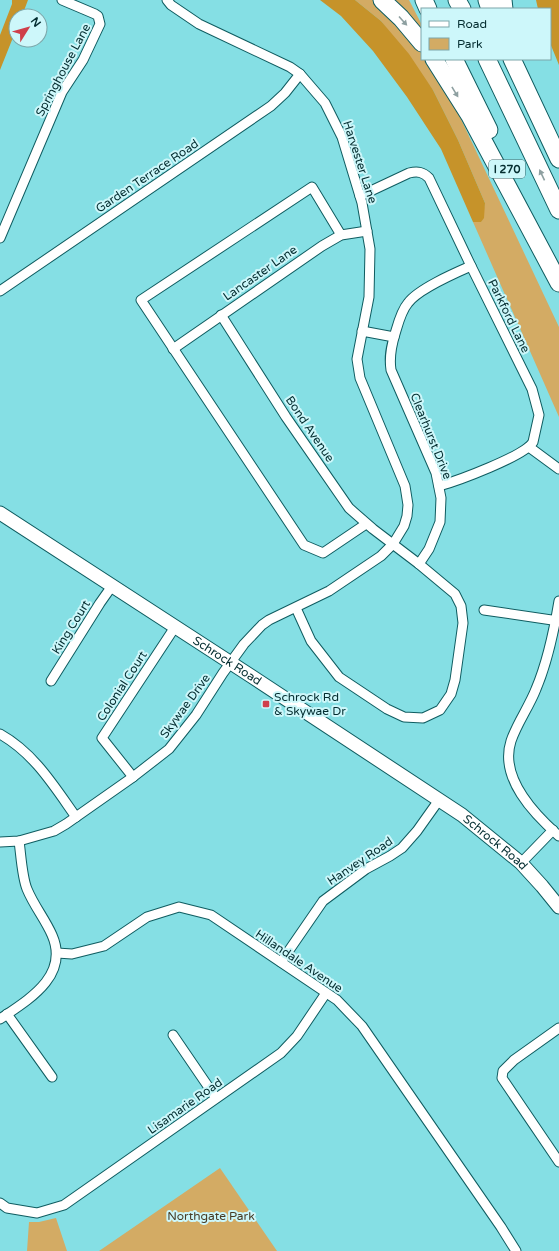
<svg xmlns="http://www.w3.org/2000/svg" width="559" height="1251" font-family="'Varela Round',sans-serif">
<rect width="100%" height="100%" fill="#85dfe4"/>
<g fill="#d3ab64">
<polygon points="355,0 376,0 420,49 422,52 422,59 427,59 437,75 460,117 559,327 559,417 473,222 481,222 485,203 458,140 433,90 381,21"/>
<polygon points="391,0 409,0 422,25 422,35"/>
<polygon points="220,1168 277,1251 99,1251"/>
<polygon points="56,1218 67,1251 27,1251 29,1222 39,1222"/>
</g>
<g fill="#c6932a">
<polygon points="12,0 28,0 22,16 16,16 16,30 0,70 0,35 12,4"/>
<polygon points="320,0 355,0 381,21 409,54 433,90 458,140 485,203 484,218 481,222 473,222 441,149 407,97 373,51 341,16"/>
<polygon points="536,0 559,0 559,65 550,43 550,9 538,9"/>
</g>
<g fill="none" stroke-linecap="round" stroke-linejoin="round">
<defs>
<g id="street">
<path d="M 360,196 L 409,173 C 418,171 423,172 429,178 L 471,266 L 532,389 L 539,415 L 533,442 C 525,456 457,481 439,486"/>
<polyline points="341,235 312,187 141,300 304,545 323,553 366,524"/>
<polyline points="0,238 62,92 83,60 100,24 98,16 95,14 62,0"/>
<polyline points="0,291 271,106 285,93 300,74"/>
<polyline points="221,315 286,417 349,508 373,529 419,564 455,594 461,606 463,623 455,680 451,694 440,710 423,718 404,717 387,709 339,677 311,641 296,608"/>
<polyline points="362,331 394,337"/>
<polyline points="173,349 322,246 341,235 367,231"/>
<polyline points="529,447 559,469"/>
<path d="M 419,564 L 429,549 L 440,522 L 441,498 L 436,473 L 391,370 C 389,357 391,347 395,334 C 398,324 401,311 408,303 C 418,289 455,273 471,266"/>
<path d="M 559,601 C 554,631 548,661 536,689 C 529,707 517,723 511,741 C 499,778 534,814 559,836"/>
<polyline points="484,610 559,621"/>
<polyline points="51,681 100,603 112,586"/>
<path d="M 0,734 C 34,753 54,786 76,817"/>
<polyline points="133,777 102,738 175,627"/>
<polyline points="0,842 19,841 54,831 66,824 133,777 169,749 196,715 223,673 244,644 262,625 269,620 329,591 381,556 393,544 404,526 407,516 408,505 405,486 360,378 357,359 369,297 370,249 362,203 342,137 325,103 300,74 290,67 199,24 171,5 167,0"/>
<polyline points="521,863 553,830"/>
<polyline points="57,953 72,954 104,946 147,917 179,907 211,915 337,1000 362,1026 501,1227 516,1251"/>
<polyline points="281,962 323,901 366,869 390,856 402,848 417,831 439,800"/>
<polyline points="7,1014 52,1077"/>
<path d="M 0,1019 C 28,1000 70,976 52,935 C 45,919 34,906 27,889 C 22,877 21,855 19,841"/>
<polyline points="559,1028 514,1060 503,1071 502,1078 559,1162"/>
<polyline points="173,1035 216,1098"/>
<polyline points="0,1203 7,1208 37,1213 64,1205 281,1053 297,1036 326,993"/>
</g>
<g id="secondary">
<path id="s1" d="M 0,513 L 251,676 L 462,815 L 521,863 L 542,886 L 559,907"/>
</g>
<g id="highway">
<polyline points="382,0 401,18 422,43"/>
<polyline points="424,0 428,9"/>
<polyline points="457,0 462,9"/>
<polyline points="487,0 490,9"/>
<polyline points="503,0 504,9"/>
<polyline points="434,59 470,116 559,283"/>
<polyline points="454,59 489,130"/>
<polyline points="487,59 559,210"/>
<polyline points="512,59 559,159"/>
</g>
</defs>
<use href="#street" stroke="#0f5c60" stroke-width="11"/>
<use href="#secondary" stroke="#0f5c60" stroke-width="15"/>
<use href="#highway" stroke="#0f5c60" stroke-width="19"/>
<use href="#street" stroke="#fff" stroke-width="9"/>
<use href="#secondary" stroke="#fff" stroke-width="13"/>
<use href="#highway" stroke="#fff" stroke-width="17"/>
</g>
<defs><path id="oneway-solid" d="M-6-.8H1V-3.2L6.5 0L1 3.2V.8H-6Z"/></defs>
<g fill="#8ea0a1">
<use href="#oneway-solid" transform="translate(403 21) rotate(48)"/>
<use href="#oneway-solid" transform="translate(455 92) rotate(59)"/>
<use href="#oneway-solid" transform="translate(542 175) rotate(-115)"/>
</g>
<rect fill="#cf3f4a" stroke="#cdf7fa" stroke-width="1.5" x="262" y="700" width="8" height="8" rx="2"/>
<g text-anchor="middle" stroke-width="4" stroke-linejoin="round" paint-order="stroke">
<rect fill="#cdf7fa" stroke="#40696c" stroke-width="1" x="489" y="160" width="36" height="18" rx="3"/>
<g font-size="11" font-weight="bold" fill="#032c2f">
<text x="507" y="173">I 270</text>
</g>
<g font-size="12" fill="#032c2f" stroke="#cdf7fa">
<text transform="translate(63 70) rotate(-62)" y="4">Springhouse Lane</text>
<text transform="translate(360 162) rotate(72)" y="4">Harvester Lane</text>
<text transform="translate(147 176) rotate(-34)" y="4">Garden Terrace Road</text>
<text transform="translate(260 273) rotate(-35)" y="4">Lancaster Lane</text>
<text transform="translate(509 316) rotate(64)" y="4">Parkford Lane</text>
<text transform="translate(310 429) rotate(56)" y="4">Bond Avenue</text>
<text transform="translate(431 436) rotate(68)" y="4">Clearhurst Drive</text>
<text transform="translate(71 627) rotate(-58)" y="4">King Court</text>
<text dy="4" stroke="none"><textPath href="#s1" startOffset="271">Schrock Road</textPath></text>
<text transform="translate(122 686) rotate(-57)" y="4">Colonial Court</text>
<text transform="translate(185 706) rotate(-54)" y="4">Skywae Drive</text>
<text dy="4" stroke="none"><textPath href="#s1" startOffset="595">Schrock Road</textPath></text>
<text transform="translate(360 861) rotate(-34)" y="4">Hanvey Road</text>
<text transform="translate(299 961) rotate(34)" y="4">Hillandale Avenue</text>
<text transform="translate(185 1106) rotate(-35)" y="4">Lisamarie Road</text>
</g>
<g font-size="12" fill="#032c2f" stroke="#cdf7fa" text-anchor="start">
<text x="274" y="701">Schrock Rd<tspan x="274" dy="14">&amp; Skywae Dr</tspan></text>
</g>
<g font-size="12" fill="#473b25" stroke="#cdf7fa">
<text x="211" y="1220">Northgate Park</text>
</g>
</g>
<rect x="421" y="8" width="130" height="52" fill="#cdf7fa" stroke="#7ca6a9"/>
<rect x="429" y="21" width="20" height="6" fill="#ffffff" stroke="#7ca6a9"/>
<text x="457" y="28" font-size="12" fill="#032c2f">Road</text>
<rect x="429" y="38" width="20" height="12" fill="#d3ab64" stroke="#7ca6a9"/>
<text x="457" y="48" font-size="12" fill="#032c2f">Park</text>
<g transform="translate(28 28) rotate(53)"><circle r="19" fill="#cdf7fa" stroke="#7ca6a9"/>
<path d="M0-3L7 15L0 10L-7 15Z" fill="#cf3f4a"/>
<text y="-6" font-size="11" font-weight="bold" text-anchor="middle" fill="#032c2f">N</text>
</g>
</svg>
